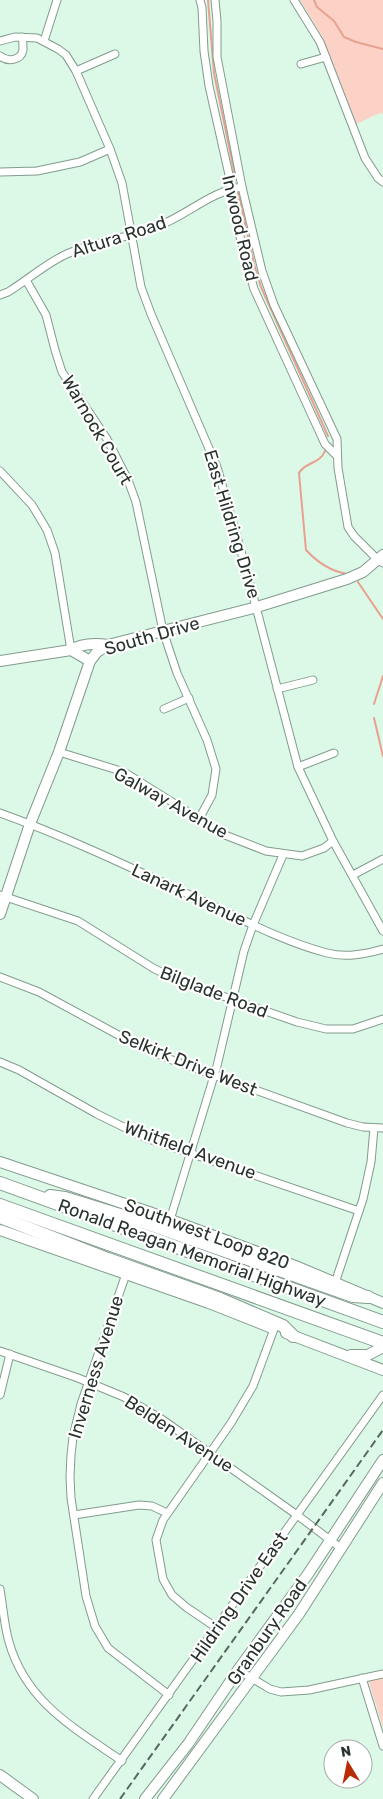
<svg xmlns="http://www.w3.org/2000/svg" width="383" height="1799" font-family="Rubik,sans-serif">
<rect width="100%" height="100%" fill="#dcf8e7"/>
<g fill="#fcd2c7">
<polygon points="300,0 383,0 383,114 380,113 354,125 322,36"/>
<polygon points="383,1676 383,1727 368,1680"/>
</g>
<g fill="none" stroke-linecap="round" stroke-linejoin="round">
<g stroke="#e8a190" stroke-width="2">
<polyline points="208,0 214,73 235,176"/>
<polyline points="314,0 317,7 334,21 344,37 356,42 383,49"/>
<polyline points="238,192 254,264 261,287 328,436"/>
<path d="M 325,451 C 320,464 305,462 299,473 L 306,550 C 318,563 330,571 347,574"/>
<polyline points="358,582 383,619"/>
<polyline points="374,704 383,676"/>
<polyline points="374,718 383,756"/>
</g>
<defs>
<g id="street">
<polyline points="200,0 202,8 204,51 209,86 232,188 238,229 254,289 325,444 337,456"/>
<polyline points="215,0 217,21 217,57 242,187 262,271 274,305 337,439 338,468 348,527 354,536 378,560 383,563"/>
<polyline points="294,0 320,42 365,158 378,178 383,182"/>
<polyline points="0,41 15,37 37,38 58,49 66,55 76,71 110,149 122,183 141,287 151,314 217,467 245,565 298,767 333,841 383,931"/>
<polyline points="44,41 57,0"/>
<path d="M 0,56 C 7,62 21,61 23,50 C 23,46 23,41 22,37"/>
<polyline points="301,64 326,57"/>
<polyline points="76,71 115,54"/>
<polyline points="0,172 37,171 80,162 110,149"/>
<polyline points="26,280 46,315 55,350 62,372 107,439 128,480 136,502 163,631 177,673 207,740 216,769 212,795 199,819"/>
<path d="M 0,295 L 8,292 C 28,280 47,262 69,253 C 97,241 128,238 156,227 C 186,216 211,191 242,187"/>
<polyline points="0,471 32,505 47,530 55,553 71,650"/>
<polyline points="277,689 313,680"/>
<polyline points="164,709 189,698"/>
<polyline points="59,752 124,772 225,835 266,851 302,856 324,848 333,841"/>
<polyline points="298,767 334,753"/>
<path d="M 0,813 C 70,838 138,871 205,902 C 245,921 285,942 327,953 C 346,958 365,954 383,949"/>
<polyline points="353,875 383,859"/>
<polyline points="0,895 78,921 153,968 177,980 297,1022 326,1029 353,1029 383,1019"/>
<polyline points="0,977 39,992 135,1044 172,1060 347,1123 363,1127 383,1128"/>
<polyline points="0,1062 19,1070 97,1114 146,1138 359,1211"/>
<polyline points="170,1220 217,1066 244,951 253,925 283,855"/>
<polyline points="126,1274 81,1404 73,1437 71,1455 70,1477 71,1498 86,1596 95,1626 108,1648 169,1695"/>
<polyline points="335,1283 363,1199 371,1162 374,1128"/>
<polyline points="0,1351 78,1378 124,1397 163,1420 297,1515 342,1549"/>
<polyline points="0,1395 10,1354"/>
<polyline points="74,1515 139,1505 152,1506 167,1513"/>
<path d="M 0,1589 C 3,1606 4,1625 9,1642 C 26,1702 74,1728 122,1761"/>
<polyline points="217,1628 186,1607 172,1595 163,1579 156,1540 163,1520 231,1423 253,1386 274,1329"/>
<polyline points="238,1670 270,1689 281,1692 309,1690 383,1674"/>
<polyline points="362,1678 383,1746"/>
<polyline points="93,1799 383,1395"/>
</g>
<g id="secondary">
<path d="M 71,650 C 82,643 95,643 108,645"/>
<polyline points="0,661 71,650 90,661"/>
<polyline points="0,914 30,824 59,752 90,661 97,652 108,645 257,607 347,579 363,572 383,555"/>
<polyline points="0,1162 149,1212 298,1267 383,1303"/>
<polyline points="0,1230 209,1303 272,1328"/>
<polyline points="286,1333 383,1370"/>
<polyline points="351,1355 368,1355 383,1347"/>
<polyline points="0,1775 33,1799"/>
<polyline points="145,1799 188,1744 238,1670 308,1574 383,1460"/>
<polyline points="163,1799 299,1614 383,1483"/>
</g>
<g id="highway">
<polyline points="0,1183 383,1322"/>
<polyline points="50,1196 65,1198 149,1224 353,1296 368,1297"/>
<polyline points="0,1205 383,1343"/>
<polyline points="0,1217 108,1259 220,1299 283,1326 293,1336"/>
</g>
</defs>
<use href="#street" stroke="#829c8d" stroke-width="9"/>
<use href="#secondary" stroke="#829c8d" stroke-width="12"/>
<use href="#highway" stroke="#829c8d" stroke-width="14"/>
<use href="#street" stroke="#fff" stroke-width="7"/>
<use href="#secondary" stroke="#fff" stroke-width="10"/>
<use href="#highway" stroke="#fff" stroke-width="12"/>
<polyline stroke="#59675e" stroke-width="2" stroke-dasharray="8 4" stroke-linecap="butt" points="120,1799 383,1430"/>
</g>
<g text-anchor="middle" stroke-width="4.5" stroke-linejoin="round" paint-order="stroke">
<g font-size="18" fill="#29332d" stroke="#fff">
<text transform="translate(240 228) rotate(77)" y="6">Inwood Road</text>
<text transform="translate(119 237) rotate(-18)" y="6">Altura Road</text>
<text transform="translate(97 430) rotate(60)" y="6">Warnock Court</text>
<text transform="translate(232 524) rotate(73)" y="6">East Hildring Drive</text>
<text transform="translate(152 636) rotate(-16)" y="6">South Drive</text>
<text transform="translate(171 803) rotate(29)" y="6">Galway Avenue</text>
<text transform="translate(189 895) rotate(25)" y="6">Lanark Avenue</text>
<text transform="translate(214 992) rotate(21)" y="6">Bilglade Road</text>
<text transform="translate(188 1063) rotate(22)" y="6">Selkirk Drive West</text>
<text transform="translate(190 1150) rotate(20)" y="6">Whitfield Avenue</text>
<text transform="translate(207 1234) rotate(20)" y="6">Southwest Loop 820</text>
<text transform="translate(192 1253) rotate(20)" y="6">Ronald Reagan Memorial Highway</text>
<text transform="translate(96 1367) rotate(-73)" y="6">Inverness Avenue</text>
<text transform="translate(179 1434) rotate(33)" y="6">Belden Avenue</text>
<text transform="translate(239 1597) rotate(-55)" y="6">Hildring Drive East</text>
<text transform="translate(267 1632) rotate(-55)" y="6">Granbury Road</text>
</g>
</g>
<g transform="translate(348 1764) rotate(350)"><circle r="24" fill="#ffffff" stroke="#a9adab"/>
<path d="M0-4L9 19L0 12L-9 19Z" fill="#b72c07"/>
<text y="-8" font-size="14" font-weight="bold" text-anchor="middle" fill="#29332d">N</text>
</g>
</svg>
